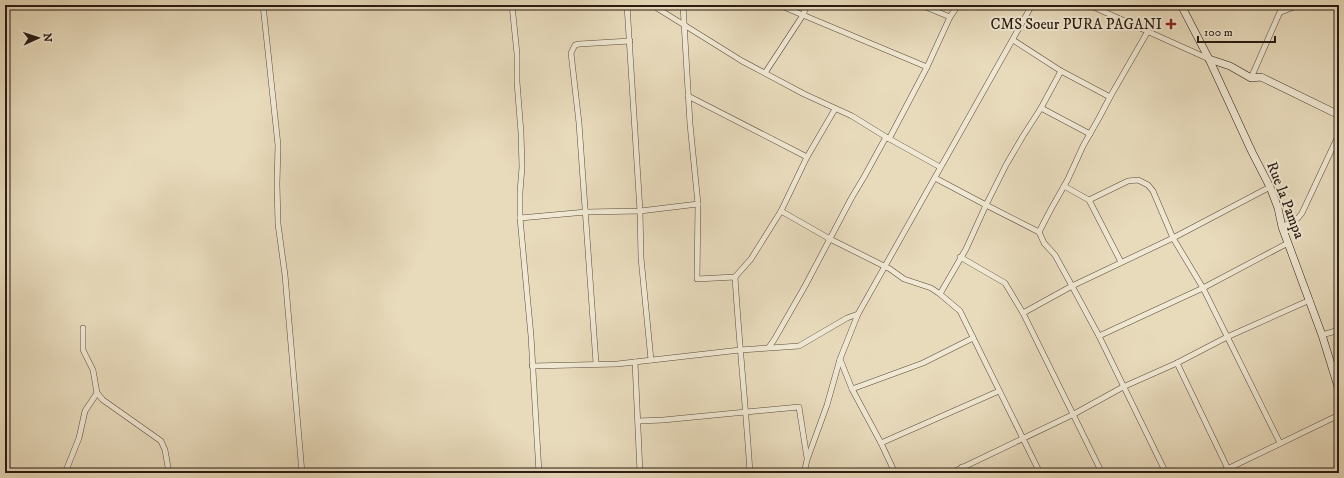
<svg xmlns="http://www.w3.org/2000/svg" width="1344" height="478" font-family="'IM FELL DW Pica',serif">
<rect width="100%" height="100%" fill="#e8dbbc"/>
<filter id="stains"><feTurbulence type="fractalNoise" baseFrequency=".005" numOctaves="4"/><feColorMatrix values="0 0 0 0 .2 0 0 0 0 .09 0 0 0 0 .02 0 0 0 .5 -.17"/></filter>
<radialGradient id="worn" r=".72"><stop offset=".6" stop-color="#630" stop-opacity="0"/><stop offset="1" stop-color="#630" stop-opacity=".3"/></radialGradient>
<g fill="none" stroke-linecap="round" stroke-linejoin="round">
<defs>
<g id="street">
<polyline points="263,5 278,145 277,184 278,224 285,275 302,473"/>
<polyline points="512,5 517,54 517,82 521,133 522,167 520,192 520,218 531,336 539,473"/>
<polyline points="627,5 640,211 641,258 651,360"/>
<polyline points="652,5 742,61 804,94 852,116 886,137 940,167"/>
<path d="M 683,5 L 690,124 L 698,204 L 697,279 L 735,277 C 739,342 746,408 750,473"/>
<polyline points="779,5 927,67 889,139"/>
<polyline points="921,5 950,17"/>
<polyline points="1089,5 1209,59"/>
<polyline points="1281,12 1299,5"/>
<polyline points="1013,40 1061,71 1110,97 1148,31"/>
<polyline points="927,67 950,17 958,5"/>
<polyline points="765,73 803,15 807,5"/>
<polyline points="1251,78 1283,5"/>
<polyline points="688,96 807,157"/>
<polyline points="1041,108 1090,134"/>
<polyline points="935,178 986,205 1039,232 1044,243 1055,255 1072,286 1099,336 1166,473"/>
<polyline points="1064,186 1089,200 1121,262"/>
<polyline points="1089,200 1128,181 1138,180 1148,185 1153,191 1173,238 1203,288 1280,443"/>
<polyline points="781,211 830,239 890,269 904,279 931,288 940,294 960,311 1040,473"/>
<polyline points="520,218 586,212 640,211 698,204"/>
<polyline points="1282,227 1298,218 1302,213 1339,134"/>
<polyline points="1039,232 1051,209 1068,179 1083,146 1099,118 1110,97"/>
<polyline points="960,257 1005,283 1023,313 1102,473"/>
<polyline points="735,277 751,259 781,211 807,157 835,109"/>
<polyline points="940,294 966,249 986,205 1006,165 1023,136 1041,108 1061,71"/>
<polyline points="1023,313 1072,286 1173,238 1270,187"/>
<polyline points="83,328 83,350 93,370 97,393 103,400 161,441 165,450 169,473"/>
<polyline points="1322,335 1339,330"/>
<polyline points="1099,336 1203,288 1288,243"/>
<polyline points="769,347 774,340 805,286 852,197 864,177 886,137"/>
<polyline points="840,359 852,389 881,443 895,473"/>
<polyline points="635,362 640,473"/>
<polyline points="596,363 579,123 571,53 575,45 579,44 630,41"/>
<polyline points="1177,363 1228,469"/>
<polyline points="532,366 617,364 740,350 799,346 847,318 858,314"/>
<polyline points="852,389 923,363 973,338"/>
<polyline points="638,421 663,420 799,407 807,458"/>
<polyline points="881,443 999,391"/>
<polyline points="962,467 965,473"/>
<polyline points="65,473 79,438 85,411 97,393"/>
<polyline points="210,473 218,473"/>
<polyline points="781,473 804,471"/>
<polyline points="804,473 807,460 827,405 840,359 858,314 1032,5"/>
<polyline points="951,473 1074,414 1123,387 1177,363 1227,337 1310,300"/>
<polyline points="1219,473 1339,415"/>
</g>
<g id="secondary">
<polyline points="1181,5 1209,59 1252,152 1270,187 1278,208 1282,227 1322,335 1339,390"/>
<polyline points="1209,59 1230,66 1251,78 1261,77 1339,115"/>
</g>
</defs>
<use href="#street" stroke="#594b3c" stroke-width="6"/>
<use href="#secondary" stroke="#291b12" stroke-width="8"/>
<use href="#street" stroke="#f0e8d3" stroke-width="5"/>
<use href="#secondary" stroke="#f0e8d3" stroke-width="7"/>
</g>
<path fill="#8f2418" stroke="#f0e8d3" stroke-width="1.5" d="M1169 18h4v4h4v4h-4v4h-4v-4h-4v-4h4z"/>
<g text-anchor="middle" stroke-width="4" stroke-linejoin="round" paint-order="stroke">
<g font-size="15" fill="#291b12" stroke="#f0e8d3" text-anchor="end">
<text x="1162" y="29">CMS Soeur PURA PAGANI</text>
</g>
<g font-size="15" fill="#291b12" stroke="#f0e8d3">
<text transform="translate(1286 200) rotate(69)" y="5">Rue la Pampa</text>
</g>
</g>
<rect width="1344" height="478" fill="none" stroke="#e8dbbc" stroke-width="20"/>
<rect x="6" y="6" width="1332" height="466" fill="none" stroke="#291b12" stroke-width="2"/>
<rect x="10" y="10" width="1324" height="458" fill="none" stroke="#291b12"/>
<g transform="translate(38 38) rotate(87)" stroke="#f0e8d3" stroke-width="3" paint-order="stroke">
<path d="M0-3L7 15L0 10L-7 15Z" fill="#291b12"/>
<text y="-6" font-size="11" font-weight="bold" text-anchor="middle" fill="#291b12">N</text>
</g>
<path d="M1198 36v6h77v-6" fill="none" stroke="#291b12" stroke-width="2"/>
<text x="1204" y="36" font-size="12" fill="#291b12" stroke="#f0e8d3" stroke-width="3" paint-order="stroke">100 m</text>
<rect width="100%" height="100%" filter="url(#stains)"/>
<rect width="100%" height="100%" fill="url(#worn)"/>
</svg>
